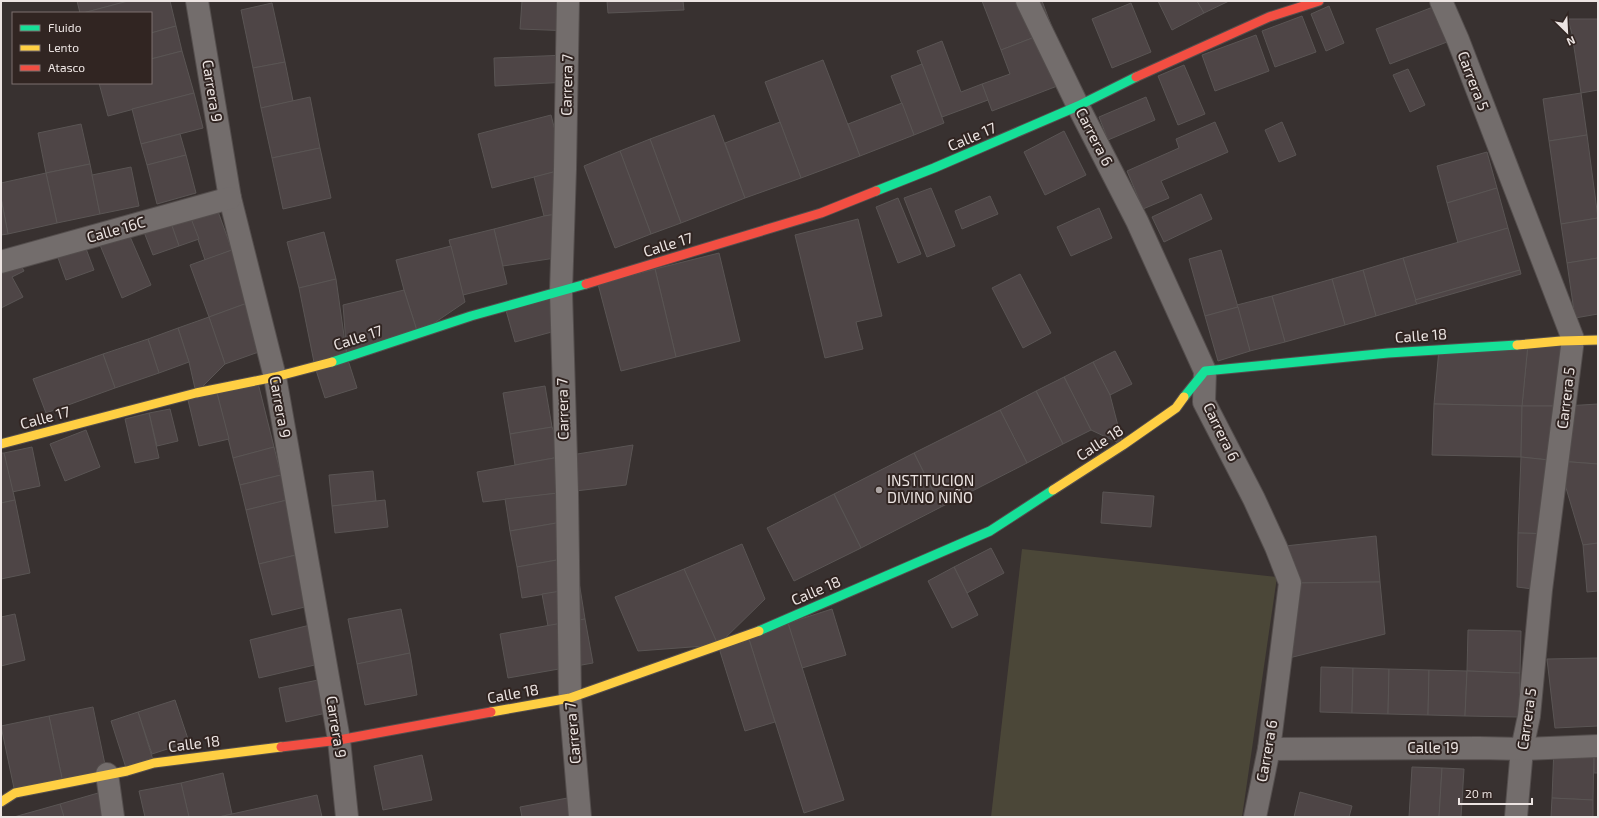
<svg xmlns="http://www.w3.org/2000/svg" width="1599" height="818" font-family="'Exo 2',sans-serif">
<rect width="100%" height="100%" fill="#383130"/>
<polygon fill="#4b4738" points="1022,549 1277,577 1242,817 991,817"/>
<g fill="#4e4546" stroke="#5a5554">
<polygon points="77,1 128,1 83,13 80,13"/>
<polygon points="128,1 170,1 176,26 151,33 151,13 83,13"/>
<polygon points="522,1 575,1 573,31 520,29"/>
<polygon points="607,1 683,1 684,10 608,13"/>
<polygon points="982,1 1042,1 1053,30 1001,50"/>
<polygon points="1158,1 1197,1 1204,13 1172,30"/>
<polygon points="1197,1 1229,1 1204,13"/>
<polygon points="272,3 285,62 253,68 241,10"/>
<polygon points="1131,3 1151,52 1112,68 1092,19"/>
<polygon points="1329,6 1344,43 1326,51 1311,14"/>
<polygon points="1433,7 1447,42 1390,64 1376,29"/>
<polygon points="1302,16 1316,52 1275,67 1262,31"/>
<polygon points="1568,19 1598,19 1598,90 1581,93 1572,34"/>
<polygon points="176,26 182,51 151,59 151,33"/>
<polygon points="1053,30 1073,80 992,111 982,84 1010,74 1001,50"/>
<polygon points="1256,35 1269,71 1215,91 1202,55"/>
<polygon points="942,41 961,92 982,84 988,100 942,117 917,51"/>
<polygon points="182,51 194,93 108,116 99,83 151,83 151,59"/>
<polygon points="567,55 568,82 495,86 494,58"/>
<polygon points="823,60 860,156 801,178 765,82"/>
<polygon points="285,62 293,101 261,108 253,68"/>
<polygon points="922,64 944,123 914,135 891,76"/>
<polygon points="1184,65 1205,114 1178,125 1158,76"/>
<polygon points="1408,69 1425,105 1410,112 1393,75"/>
<polygon points="194,93 203,128 141,144 132,109"/>
<polygon points="1581,93 1587,135 1549,141 1543,99"/>
<polygon points="310,97 320,148 272,158 261,108"/>
<polygon points="1146,97 1155,120 1108,140 1099,117"/>
<polygon points="902,103 914,135 860,156 848,124"/>
<polygon points="551,115 565,169 492,188 478,134"/>
<polygon points="714,115 745,198 681,223 650,139"/>
<polygon points="780,122 801,178 745,198 725,143"/>
<polygon points="1215,122 1228,152 1161,181 1169,198 1143,209 1127,171 1179,148 1176,139"/>
<polygon points="1282,122 1296,155 1279,162 1265,130"/>
<polygon points="81,124 90,164 46,173 38,133"/>
<polygon points="1064,131 1086,175 1045,195 1024,152"/>
<polygon points="180,134 186,155 147,165 141,144"/>
<polygon points="1587,135 1598,218 1561,224 1549,141"/>
<polygon points="650,139 681,223 651,234 620,151"/>
<polygon points="320,148 331,198 283,209 272,158"/>
<polygon points="620,151 651,234 615,248 584,166"/>
<polygon points="1487,152 1497,188 1447,203 1437,166"/>
<polygon points="186,155 196,193 157,204 147,165"/>
<polygon points="90,164 100,214 57,223 46,173"/>
<polygon points="131,167 139,206 100,214 92,175"/>
<polygon points="565,169 563,213 544,216 534,177"/>
<polygon points="46,173 57,223 8,234 1,198 1,183"/>
<polygon points="931,188 955,246 927,257 904,198"/>
<polygon points="1497,188 1508,228 1458,243 1447,203"/>
<polygon points="1201,194 1212,219 1164,242 1152,217"/>
<polygon points="990,196 998,214 962,229 955,211"/>
<polygon points="1,198 8,234 1,235"/>
<polygon points="898,198 921,254 898,263 876,207"/>
<polygon points="216,206 232,250 205,260 190,216"/>
<polygon points="1099,208 1112,238 1071,256 1057,227"/>
<polygon points="563,213 562,257 503,266 494,229 544,216"/>
<polygon points="190,216 199,239 179,246 171,223"/>
<polygon points="1598,218 1598,258 1567,263 1561,224"/>
<polygon points="858,219 882,316 856,322 863,349 825,358 795,235"/>
<polygon points="171,223 179,246 153,255 144,232"/>
<polygon points="1508,228 1520,270 1415,300 1403,258"/>
<polygon points="494,229 507,284 463,295 449,240"/>
<polygon points="128,232 151,285 122,298 100,245"/>
<polygon points="324,232 336,279 299,288 287,242"/>
<polygon points="85,246 94,270 66,280 57,255"/>
<polygon points="451,246 465,302 418,334 404,290 396,260"/>
<polygon points="232,250 250,302 209,317 190,265"/>
<polygon points="1221,250 1238,307 1205,316 1189,259"/>
<polygon points="719,253 740,341 676,357 655,269"/>
<polygon points="1403,258 1417,304 1376,316 1363,270"/>
<polygon points="1598,258 1598,314 1575,318 1567,263"/>
<polygon points="18,260 24,271 12,277 23,297 1,308 1,266"/>
<polygon points="655,269 676,357 621,371 598,284"/>
<polygon points="1363,270 1376,316 1345,325 1332,279"/>
<polygon points="1520,270 1521,274 1417,304 1415,300"/>
<polygon points="1020,274 1051,333 1023,348 992,288"/>
<polygon points="336,279 347,357 315,367 299,288"/>
<polygon points="1332,279 1345,325 1285,342 1272,296"/>
<polygon points="404,290 418,334 347,357 343,305"/>
<polygon points="561,292 570,327 515,342 505,307"/>
<polygon points="1272,296 1285,342 1250,351 1237,305"/>
<polygon points="250,302 267,349 225,364 209,317"/>
<polygon points="1238,307 1250,351 1218,361 1205,316"/>
<polygon points="209,317 225,364 196,393 189,362 178,328"/>
<polygon points="178,328 189,362 159,373 148,339"/>
<polygon points="148,339 159,373 115,388 103,354"/>
<polygon points="1573,339 1565,406 1522,406 1528,344"/>
<polygon points="1528,344 1522,406 1434,404 1439,349"/>
<polygon points="1115,351 1132,384 1110,395 1093,362"/>
<polygon points="103,354 115,388 46,413 33,379"/>
<polygon points="347,357 357,388 325,398 315,367"/>
<polygon points="1093,362 1110,395 1123,445 1091,430 1064,377"/>
<polygon points="1064,377 1091,430 1063,444 1036,391"/>
<polygon points="258,383 274,447 233,458 217,393"/>
<polygon points="545,386 552,427 510,434 503,393"/>
<polygon points="1036,391 1063,444 1027,463 1000,410"/>
<polygon points="217,393 229,439 199,446 188,400"/>
<polygon points="1434,404 1522,406 1521,457 1432,455"/>
<polygon points="1598,404 1598,464 1558,461 1565,406"/>
<polygon points="1522,406 1565,406 1558,461 1521,457"/>
<polygon points="170,409 178,441 157,446 149,413"/>
<polygon points="1000,410 1027,463 941,507 914,453"/>
<polygon points="149,413 159,458 135,463 125,419"/>
<polygon points="552,427 565,456 515,465 510,434"/>
<polygon points="86,430 100,467 65,481 50,444"/>
<polygon points="633,445 626,485 567,492 565,456"/>
<polygon points="32,447 40,486 12,492 4,453"/>
<polygon points="274,447 281,475 240,485 233,458"/>
<polygon points="1,453 4,453 15,500 1,503"/>
<polygon points="914,453 941,507 861,548 834,494"/>
<polygon points="565,456 567,492 483,502 477,472"/>
<polygon points="1521,457 1558,461 1559,534 1518,533"/>
<polygon points="1558,461 1598,464 1598,543 1583,545"/>
<polygon points="373,471 376,501 332,506 329,475"/>
<polygon points="281,475 287,500 246,510 240,485"/>
<polygon points="567,492 568,521 510,531 505,499"/>
<polygon points="1103,492 1154,496 1151,527 1101,523"/>
<polygon points="834,494 861,548 794,581 767,528"/>
<polygon points="15,500 30,573 1,579 1,503"/>
<polygon points="287,500 300,554 259,564 246,510"/>
<polygon points="385,500 388,527 335,533 332,506"/>
<polygon points="568,521 574,557 517,567 510,531"/>
<polygon points="1518,533 1559,534 1541,590 1517,587"/>
<polygon points="1376,536 1380,582 1290,583 1276,547"/>
<polygon points="1598,543 1598,591 1587,592 1583,545"/>
<polygon points="742,544 765,599 718,645 684,569"/>
<polygon points="991,548 1004,573 967,593 954,567"/>
<polygon points="300,554 313,605 272,615 259,564"/>
<polygon points="574,557 580,588 522,598 517,567"/>
<polygon points="954,567 978,615 952,628 928,581"/>
<polygon points="684,569 718,645 638,651 615,597"/>
<polygon points="1380,582 1385,634 1281,660 1290,583"/>
<polygon points="580,588 585,619 548,626 542,594"/>
<polygon points="401,609 410,653 357,664 348,619"/>
<polygon points="832,609 846,655 802,668 788,623"/>
<polygon points="15,614 25,660 1,666 1,617"/>
<polygon points="585,619 593,663 508,678 500,634"/>
<polygon points="788,623 844,800 804,813 748,636"/>
<polygon points="310,625 319,664 259,678 250,640"/>
<polygon points="1468,630 1521,631 1520,673 1467,671"/>
<polygon points="748,636 775,722 745,731 718,645"/>
<polygon points="410,653 417,695 365,705 357,664"/>
<polygon points="1598,658 1598,726 1555,728 1547,659"/>
<polygon points="1321,667 1353,668 1352,713 1320,712"/>
<polygon points="1353,668 1389,669 1388,714 1352,713"/>
<polygon points="1389,669 1429,670 1428,715 1388,714"/>
<polygon points="1429,670 1467,671 1465,716 1428,715"/>
<polygon points="1467,671 1520,673 1519,717 1465,716"/>
<polygon points="323,679 331,712 286,722 279,688"/>
<polygon points="175,700 189,742 152,754 138,712"/>
<polygon points="93,707 107,774 63,783 49,716"/>
<polygon points="138,712 154,763 127,771 111,721"/>
<polygon points="49,716 63,783 15,793 1,726"/>
<rect x="1594" y="746" width="4" height="27"/>
<polygon points="1594,746 1593,800 1552,798 1554,747"/>
<polygon points="422,755 432,800 383,810 374,766"/>
<polygon points="1412,767 1442,768 1439,817 1409,817"/>
<polygon points="1442,768 1464,769 1461,817 1439,817"/>
<polygon points="223,773 232,814 218,817 189,817 181,783"/>
<polygon points="181,783 189,817 145,817 139,791"/>
<polygon points="105,791 113,817 64,817 60,804"/>
<polygon points="1300,792 1352,806 1349,817 1294,817"/>
<polygon points="317,795 322,817 219,817 232,814"/>
<polygon points="578,796 583,817 522,817 520,807"/>
<polygon points="1552,798 1593,800 1593,817 1551,817"/>
<polygon points="60,804 64,817 14,817"/>
</g>
<g fill="none" stroke-linecap="round" stroke-linejoin="round">
<defs>
<g id="street">
<polyline points="197,1 230,198 275,377 339,740 347,817"/>
<polyline points="568,1 565,169 561,292 567,492 570,698 580,817"/>
<polyline points="1027,1 1078,106 1137,221 1205,371 1204,402 1254,499 1276,547 1290,583 1269,749 1255,817"/>
<polyline points="1441,1 1458,40 1573,339 1541,590 1529,716 1522,749 1516,817"/>
<polyline points="1,262 230,198"/>
<polyline points="1269,749 1479,748 1522,749 1598,746"/>
<polyline points="107,774 113,817"/>
</g>
<g id="fast">
<polyline points="876,191 934,168 1078,106 1136,77"/>
<polyline points="332,362 471,316 586,284"/>
<polyline points="1184,397 1205,371 1388,353 1517,345"/>
<polyline points="759,631 990,531 1053,490"/>
</g>
<g id="slow">
<polyline points="1517,345 1561,341 1598,340"/>
<polyline points="1,444 196,393 275,377 332,362"/>
<polyline points="1053,490 1123,445 1176,408 1184,397"/>
<polyline points="491,712 570,698 759,631"/>
<polyline points="1,802 15,793 127,771 154,763 281,747"/>
</g>
<g id="jam">
<polyline points="1136,77 1269,17 1319,1"/>
<polyline points="586,284 821,213 876,191"/>
<polyline points="281,747 339,740 491,712"/>
</g>
</defs>
<use href="#street" stroke="#544e4d" stroke-width="24"/>
<use href="#fast" stroke="#544e4d" stroke-width="11"/>
<use href="#slow" stroke="#544e4d" stroke-width="11"/>
<use href="#jam" stroke="#544e4d" stroke-width="11"/>
<use href="#street" stroke="#736d6c" stroke-width="22"/>
<use href="#fast" stroke="#16e098" stroke-width="9"/>
<use href="#slow" stroke="#ffcf43" stroke-width="9"/>
<use href="#jam" stroke="#f24e42" stroke-width="9"/>
</g>
<circle fill="#ada5a4" stroke="#312522" stroke-width="1.5" cx="879" cy="490" r="4"/>
<g text-anchor="middle" stroke-width="4" stroke-linejoin="round" paint-order="stroke">
<g font-size="15" fill="#ece4e2" stroke="#312522">
<text transform="translate(1473 81) rotate(69)" y="5">Carrera 5</text>
<text transform="translate(567 85) rotate(-89)" y="5">Carrera 7</text>
<text transform="translate(212 91) rotate(81)" y="5">Carrera 9</text>
<text transform="translate(972 137) rotate(-23)" y="5">Calle 17</text>
<text transform="translate(1094 137) rotate(63)" y="5">Carrera 6</text>
<text transform="translate(116 230) rotate(-16)" y="5">Calle 16C</text>
<text transform="translate(668 245) rotate(-17)" y="5">Calle 17</text>
<text transform="translate(1421 336) rotate(-4)" y="5">Calle 18</text>
<text transform="translate(358 338) rotate(-18)" y="5">Calle 17</text>
<text transform="translate(1566 398) rotate(-83)" y="5">Carrera 5</text>
<text transform="translate(280 407) rotate(80)" y="5">Carrera 9</text>
<text transform="translate(563 409) rotate(-91)" y="5">Carrera 7</text>
<text transform="translate(45 418) rotate(-15)" y="5">Calle 17</text>
<text transform="translate(1221 432) rotate(64)" y="5">Carrera 6</text>
<text transform="translate(1100 443) rotate(-33)" y="5">Calle 18</text>
<text transform="translate(816 591) rotate(-23)" y="5">Calle 18</text>
<text transform="translate(513 694) rotate(-10)" y="5">Calle 18</text>
<text transform="translate(1527 719) rotate(-82)" y="5">Carrera 5</text>
<text transform="translate(336 727) rotate(81)" y="5">Carrera 9</text>
<text transform="translate(573 733) rotate(-95)" y="5">Carrera 7</text>
<text transform="translate(194 744) rotate(-7)" y="5">Calle 18</text>
<text x="1433" y="753">Calle 19</text>
<text transform="translate(1267 751) rotate(-80)" y="5">Carrera 6</text>
</g>
<g font-size="15" fill="#ece4e2" stroke="#312522" text-anchor="start">
<text x="887" y="486">INSTITUCION<tspan x="887" dy="17">DIVINO NIÑO</tspan></text>
</g>
</g>
<rect width="1599" height="818" fill="none" stroke="#ece4e2" stroke-width="4"/>
<rect x="12" y="12" width="140" height="72" fill="#312522" stroke="#7c716f"/>
<rect x="20" y="25" width="20" height="6" fill="#16e098" stroke="#7c716f"/>
<text x="48" y="32" font-size="12" fill="#ece4e2">Fluido</text>
<rect x="20" y="45" width="20" height="6" fill="#ffcf43" stroke="#7c716f"/>
<text x="48" y="52" font-size="12" fill="#ece4e2">Lento</text>
<rect x="20" y="65" width="20" height="6" fill="#f24e42" stroke="#7c716f"/>
<text x="48" y="72" font-size="12" fill="#ece4e2">Atasco</text>
<g transform="translate(1567 32) rotate(156)" stroke="#312522" stroke-width="3" paint-order="stroke">
<path d="M0-3L7 15L0 10L-7 15Z" fill="#ece4e2"/>
<text y="-6" font-size="11" font-weight="bold" text-anchor="middle" fill="#ece4e2">N</text>
</g>
<path d="M1459 798v6h73v-6" fill="none" stroke="#ece4e2" stroke-width="2"/>
<text x="1465" y="798" font-size="12" fill="#ece4e2" stroke="#312522" stroke-width="3" paint-order="stroke">20 m</text>
</svg>
